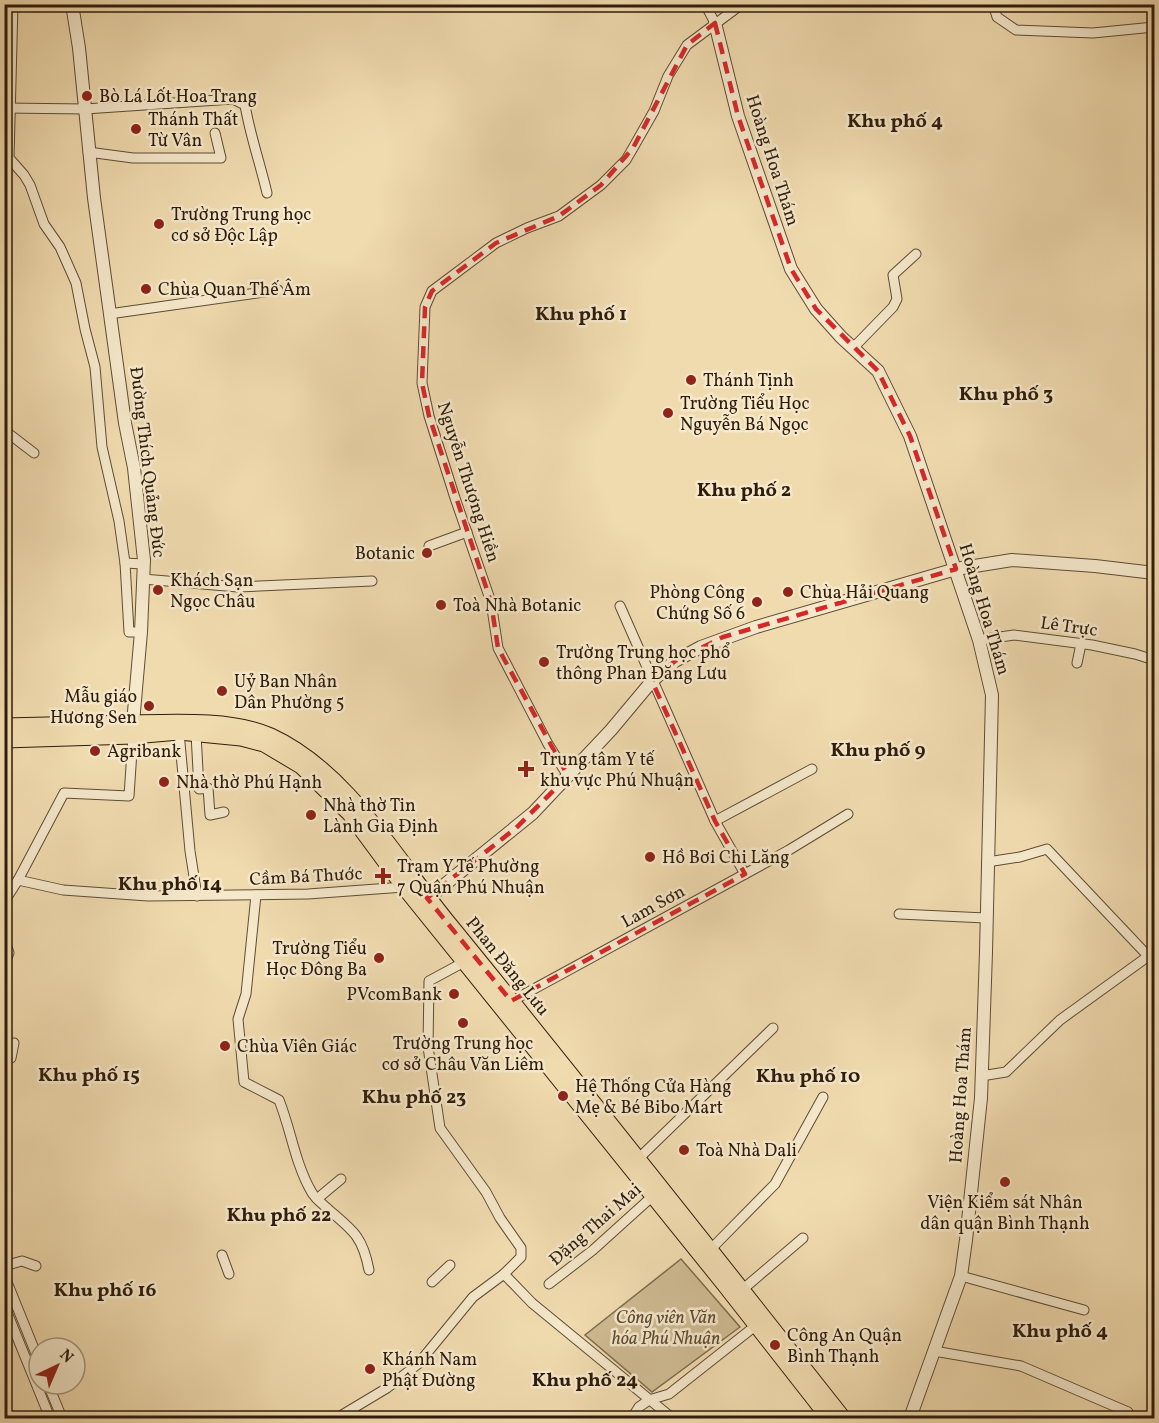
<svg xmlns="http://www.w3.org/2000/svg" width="1159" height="1423" font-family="Vollkorn,serif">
<rect width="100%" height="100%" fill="#f0dbaf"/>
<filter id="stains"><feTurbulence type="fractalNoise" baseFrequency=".00333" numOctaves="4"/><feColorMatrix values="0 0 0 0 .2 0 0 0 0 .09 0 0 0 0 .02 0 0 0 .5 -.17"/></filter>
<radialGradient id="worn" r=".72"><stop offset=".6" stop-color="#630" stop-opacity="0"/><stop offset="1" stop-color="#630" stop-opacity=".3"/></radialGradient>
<polygon fill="#cfbb93" stroke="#7e6c4f" stroke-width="1.5" points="681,1259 740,1327 652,1392 585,1335"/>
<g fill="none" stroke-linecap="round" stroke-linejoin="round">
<defs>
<g id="minor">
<polyline points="13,4 9,158 24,175 30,185 44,224 60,247 76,283 85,329 95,367 102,447 119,521 125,563 129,632 141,632"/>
<polyline points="705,4 715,23"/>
<polyline points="993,4 997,17 1016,30 1093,33 1154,27"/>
<path d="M 5,108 L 85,109 L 233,99 L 245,105 C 250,135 260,163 267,193"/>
<polyline points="88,152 133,158 221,158 215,133"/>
<polyline points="109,314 278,290"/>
<polyline points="854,347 893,307 897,299 893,275 916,254"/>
<polyline points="4,430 34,453"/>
<polyline points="429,546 467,532"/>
<polyline points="125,563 143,564"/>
<polyline points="143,579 238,587 372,581"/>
<polyline points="620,606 715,821 745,874"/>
<polyline points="979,640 1014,635 1092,645 1135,654 1154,660"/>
<polyline points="1077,663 1081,644"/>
<polyline points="179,732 190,851 197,896"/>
<polyline points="196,734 199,789 208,788 210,815 224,812"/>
<polyline points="568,776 548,744 498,648 491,602 455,498 429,416 422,383 425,307 432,291 496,243 527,228 559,216 601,185 626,160 633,148 654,111 668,76 687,45 742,4"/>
<polyline points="715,821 812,769"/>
<polyline points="987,862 1020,857 1047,849 1149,957"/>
<polyline points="18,880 63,890 148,896 308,894 404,887 407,885"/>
<path d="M 256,895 L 246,994 L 238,1019 L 244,1082 L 279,1100 C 291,1130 295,1163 311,1191 C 315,1199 324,1205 330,1211 C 354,1231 363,1238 369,1270"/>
<polyline points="4,902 18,880 64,793 129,796 133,736"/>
<polyline points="899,914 986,918"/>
<polyline points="4,938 9,953 4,965"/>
<polyline points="466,961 429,981 428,1047 440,1128 486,1192 500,1218 521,1248 521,1257 504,1274 532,1303 672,1418"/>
<polyline points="510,1002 789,850 848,814"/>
<polyline points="11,1058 14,1043"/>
<polyline points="981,1076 1006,1072 1060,1020 1154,952"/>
<polyline points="637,1160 773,1028"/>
<polyline points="317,1199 341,1179"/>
<polyline points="710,1250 775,1184 823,1097"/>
<polyline points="222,1255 229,1274"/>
<polyline points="4,1266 22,1261 36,1266"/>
<polyline points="961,1276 1084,1310"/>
<polyline points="4,1281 7,1282 39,1361"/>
<polyline points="432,1282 450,1265"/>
<polyline points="549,1284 593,1250 655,1194"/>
<polyline points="742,1290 803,1238"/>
<polyline points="4,1305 50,1418"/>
<polyline points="934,1351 1021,1366 1128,1412"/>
<polyline points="48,1384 62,1418"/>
<polyline points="337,1418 387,1388 418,1364 473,1297 504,1274"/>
<polyline points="632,1418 639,1407 649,1400 669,1394 759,1323"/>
</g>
<g id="tertiary">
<polyline points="72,4 79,48 94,198 125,423 134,468 144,560 141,632 133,723"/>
<polyline points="715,23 738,116 791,269 816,309 841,337 878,371 910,436 979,640 992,695 986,952 981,1098 966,1240 961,1276 910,1418"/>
<polyline points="422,903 533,813 611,730 652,681 675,661 701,647 756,627 956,569 1012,560 1095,566 1154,573"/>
</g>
<g id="primary">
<path d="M 4,726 C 47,725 90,724 133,723 C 175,722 233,719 271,736 C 349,772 397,861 450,925 C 583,1088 713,1253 843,1418"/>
<polyline points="4,740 133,736 179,732 241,738 264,744 301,766 350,814 404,887 724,1284 829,1418"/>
</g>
</defs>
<use href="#minor" stroke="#5e4c34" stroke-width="11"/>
<use href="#tertiary" stroke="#5e4c34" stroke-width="14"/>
<use href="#primary" stroke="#2e1c0b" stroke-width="17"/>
<use href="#minor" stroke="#f5e8cb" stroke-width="9"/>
<use href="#tertiary" stroke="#f5e8cb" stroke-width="12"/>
<use href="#primary" stroke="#f0dbaf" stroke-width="15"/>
</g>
<path fill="none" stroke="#d62828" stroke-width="4.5" stroke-dasharray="12 8" stroke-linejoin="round" d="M 715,23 L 738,116 L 791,269 L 816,309 L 878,371 L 910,436 L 956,569 L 723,637 L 675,661 L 652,681 L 715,821 L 745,874 L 511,1001 L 427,898 L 516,828 L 568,776 L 498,648 L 491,602 L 429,416 L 422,383 L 425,307 L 432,291 L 496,243 L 559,216 L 601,185 L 633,148 L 687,45 Z"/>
<g fill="#8f2418" stroke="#f5e8cb" stroke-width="2">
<circle cx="87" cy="96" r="6"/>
<circle cx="136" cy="129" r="6"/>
<circle cx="159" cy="224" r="6"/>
<circle cx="146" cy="289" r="6"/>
<circle cx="691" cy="380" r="6"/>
<circle cx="668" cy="413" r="6"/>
<circle cx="427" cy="553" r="6"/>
<circle cx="158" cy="590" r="6"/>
<circle cx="788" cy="592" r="6"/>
<circle cx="757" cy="602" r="6"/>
<circle cx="441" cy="605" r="6"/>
<circle cx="544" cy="662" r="6"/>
<circle cx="222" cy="691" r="6"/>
<circle cx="149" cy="706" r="6"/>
<circle cx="95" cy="751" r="6"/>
<path d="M523 760h6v6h6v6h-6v6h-6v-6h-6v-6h6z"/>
<circle cx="164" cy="782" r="6"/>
<circle cx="311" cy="815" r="6"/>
<circle cx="650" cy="857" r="6"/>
<path d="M380 867h6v6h6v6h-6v6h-6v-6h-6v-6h6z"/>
<circle cx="379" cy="958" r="6"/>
<circle cx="454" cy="994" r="6"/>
<circle cx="463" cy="1023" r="6"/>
<circle cx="225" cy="1046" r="6"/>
<circle cx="563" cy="1096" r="6"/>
<circle cx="684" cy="1150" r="6"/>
<circle cx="1005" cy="1182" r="6"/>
<circle cx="775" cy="1345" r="6"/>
<circle cx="370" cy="1369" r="6"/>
</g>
<g text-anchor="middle" stroke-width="5" stroke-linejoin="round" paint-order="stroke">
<g font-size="18" fill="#2e1c0b" stroke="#f5e8cb" text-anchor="start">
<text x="99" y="102">Bò Lá Lốt Hoa Trang</text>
<text x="148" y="125">Thánh Thất<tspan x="148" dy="21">Từ Vân</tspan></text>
<text x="171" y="220">Trường Trung học<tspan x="171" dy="21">cơ sở Độc Lập</tspan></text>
<text x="158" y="295">Chùa Quan Thế Âm</text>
<text x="703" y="386">Thánh Tịnh</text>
<text x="680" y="409">Trường Tiểu Học<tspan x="680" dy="21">Nguyễn Bá Ngọc</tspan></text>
<text x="415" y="559" text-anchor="end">Botanic</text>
<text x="170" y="586">Khách Sạn<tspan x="170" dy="21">Ngọc Châu</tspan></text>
<text x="745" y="598" text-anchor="end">Phòng Công<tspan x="745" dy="21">Chứng Số 6</tspan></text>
<text x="800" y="598">Chùa Hải Quang</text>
<text x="453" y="611">Toà Nhà Botanic</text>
<text x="556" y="658">Trường Trung học phổ<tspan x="556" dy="21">thông Phan Đăng Lưu</tspan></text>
<text x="234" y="687">Uỷ Ban Nhân<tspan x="234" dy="21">Dân Phường 5</tspan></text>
<text x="137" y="702" text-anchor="end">Mẫu giáo<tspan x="137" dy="21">Hương Sen</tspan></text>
<text x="107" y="757">Agribank</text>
<text x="540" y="765">Trung tâm Y tế<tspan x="540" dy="21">khu vực Phú Nhuận</tspan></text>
<text x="176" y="788">Nhà thờ Phú Hạnh</text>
<text x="323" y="811">Nhà thờ Tin<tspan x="323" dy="21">Lành Gia Định</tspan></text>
<text x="662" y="863">Hồ Bơi Chi Lăng</text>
<text x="397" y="872">Trạm Y Tế Phường<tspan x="397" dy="21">7 Quận Phú Nhuận</tspan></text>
<text x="367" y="954" text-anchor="end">Trường Tiểu<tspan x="367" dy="21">Học Đông Ba</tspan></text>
<text x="442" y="1000" text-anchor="end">PVcomBank</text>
<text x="463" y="1049" text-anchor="middle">Trường Trung học<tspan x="463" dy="21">cơ sở Châu Văn Liêm</tspan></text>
<text x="237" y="1052">Chùa Viên Giác</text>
<text x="575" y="1092">Hệ Thống Cửa Hàng<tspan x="575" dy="21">Mẹ &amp; Bé Bibo Mart</tspan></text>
<text x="696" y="1156">Toà Nhà Dali</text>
<text x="1005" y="1208" text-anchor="middle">Viện Kiểm sát Nhân<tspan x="1005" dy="21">dân quận Bình Thạnh</tspan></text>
<text x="787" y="1341">Công An Quận<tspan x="787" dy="21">Bình Thạnh</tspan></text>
<text x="382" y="1365">Khánh Nam<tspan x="382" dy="21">Phật Đường</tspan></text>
</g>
<g font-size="18" fill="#2e1c0b" stroke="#f5e8cb">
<text transform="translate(773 160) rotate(72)" y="6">Hoàng Hoa Thám</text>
<text transform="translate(148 462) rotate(83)" y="6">Đường Thích Quảng Đức</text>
<text transform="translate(469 482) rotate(72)" y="6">Nguyễn Thượng Hiền</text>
<text transform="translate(985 609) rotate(73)" y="6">Hoàng Hoa Thám</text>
<text transform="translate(1069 626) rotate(8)" y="6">Lê Trực</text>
<text transform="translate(306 876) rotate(-3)" y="6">Cầm Bá Thước</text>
<text transform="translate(653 906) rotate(-29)" y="6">Lam Sơn</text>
<text transform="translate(508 966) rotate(51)" y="6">Phan Đăng Lưu</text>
<text transform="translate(960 1095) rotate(-86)" y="6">Hoàng Hoa Thám</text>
<text transform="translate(595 1224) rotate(-41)" y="6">Đặng Thai Mai</text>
</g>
<g font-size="18" font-style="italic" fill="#5e4c34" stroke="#f5e8cb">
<text x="666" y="1323">Công viên Văn<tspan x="666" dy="21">hóa Phú Nhuận</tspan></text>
</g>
<g font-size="20" font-weight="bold" fill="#2e1c0b" stroke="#f5e8cb">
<text x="895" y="127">Khu phố 4</text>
<text x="581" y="320">Khu phố 1</text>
<text x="1006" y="400">Khu phố 3</text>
<text x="744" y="496">Khu phố 2</text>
<text x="878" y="756">Khu phố 9</text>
<text x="170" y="890">Khu phố 14</text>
<text x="89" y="1081">Khu phố 15</text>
<text x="808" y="1082">Khu phố 10</text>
<text x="414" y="1103">Khu phố 23</text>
<text x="279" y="1221">Khu phố 22</text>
<text x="105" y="1296">Khu phố 16</text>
<text x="1060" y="1337">Khu phố 4</text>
<text x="585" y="1386">Khu phố 24</text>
</g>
</g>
<rect width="1159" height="1423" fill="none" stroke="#f0dbaf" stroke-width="24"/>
<rect x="6" y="6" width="1147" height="1411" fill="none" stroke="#2e1c0b" stroke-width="3"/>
<rect x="12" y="12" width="1135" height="1399" fill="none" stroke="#2e1c0b" stroke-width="1.5"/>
<g transform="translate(57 1366) rotate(44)"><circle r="28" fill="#f5e8cb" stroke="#a5967e" stroke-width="1.5"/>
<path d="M0-4.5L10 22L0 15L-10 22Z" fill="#8f2418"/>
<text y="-9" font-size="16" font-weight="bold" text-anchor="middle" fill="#2e1c0b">N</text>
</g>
<rect width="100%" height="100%" filter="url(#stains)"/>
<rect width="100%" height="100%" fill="url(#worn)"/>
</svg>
